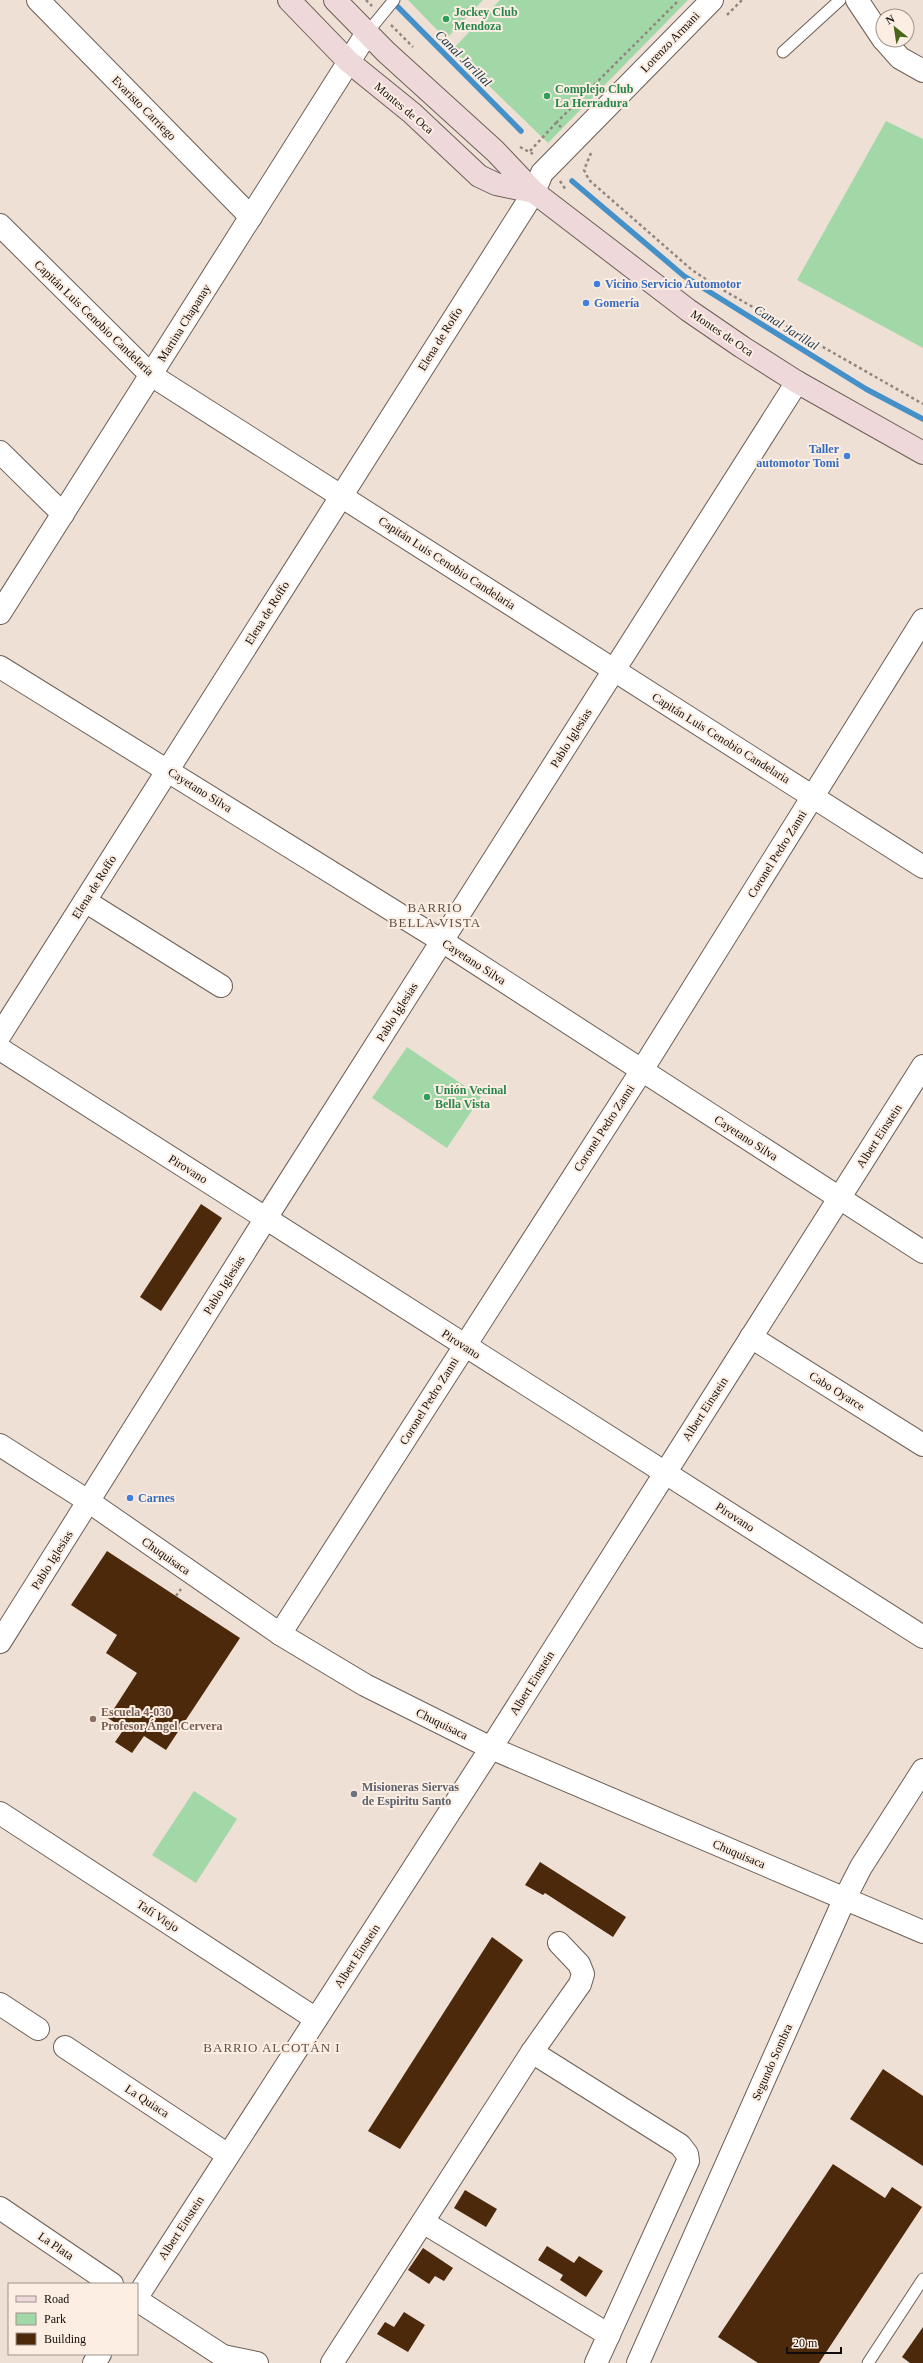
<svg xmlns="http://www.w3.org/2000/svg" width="923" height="2363" font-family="'Times New Roman',serif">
<rect width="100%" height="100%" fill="#efe0d6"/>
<g fill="#a2d8a7">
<polygon points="408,0 483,0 446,39"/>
<polygon points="500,0 688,0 548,143 452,50"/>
<polygon points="886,121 923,139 923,348 797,280"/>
<polygon points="407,1047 481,1097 447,1148 372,1098"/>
<polygon points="194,1791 237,1819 196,1883 152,1855"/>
</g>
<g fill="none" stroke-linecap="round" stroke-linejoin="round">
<g stroke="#4490c8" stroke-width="5.5">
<polyline points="392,1 521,131"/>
<polyline points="572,181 684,276 866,389 923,419"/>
</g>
</g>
<g fill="#4c290a">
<polygon points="201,1204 222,1218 161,1311 140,1297"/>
<polygon points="107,1551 240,1638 166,1750 144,1736 132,1753 115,1742 124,1729 108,1718 137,1673 106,1653 117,1635 71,1605"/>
<polygon points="540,1862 626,1917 613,1937 545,1893 543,1895 525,1885"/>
<polygon points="492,1937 523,1960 400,2149 368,2131"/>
<polygon points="883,2069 923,2096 923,2166 850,2119"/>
<polygon points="833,2164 885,2198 892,2187 922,2207 819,2363 758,2363 718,2337"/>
<polygon points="465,2190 497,2209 486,2227 454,2208"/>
<polygon points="547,2246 574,2263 579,2256 603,2271 586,2297 560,2280 563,2275 538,2260"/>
<polygon points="423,2248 453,2268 444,2281 435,2276 429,2284 408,2270"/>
<polygon points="404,2312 425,2325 408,2352 377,2334 385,2322 394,2327"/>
<polygon points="923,2327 923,2363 910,2363 902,2357"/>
</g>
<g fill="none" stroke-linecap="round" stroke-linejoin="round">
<defs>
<g id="service">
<polyline points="367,33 394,0"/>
<polyline points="783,52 840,0"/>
<polyline points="868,2363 923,2279"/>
</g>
<g id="minor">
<polyline points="38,0 251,217"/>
<polyline points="857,0 883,39"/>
<polyline points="884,40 900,58 923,71"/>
<polyline points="0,225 151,375 923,867"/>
<polyline points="0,452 63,514"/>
<polyline points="0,613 367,33"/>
<polyline points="0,667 442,941 923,1252"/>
<polyline points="85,901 221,986"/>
<polyline points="0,1049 923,1637"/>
<polyline points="751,1337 923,1445"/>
<polyline points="280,1634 642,1070 923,620"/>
<polyline points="0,1642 266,1218 797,382"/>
<polyline points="0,1813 316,2019"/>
<polyline points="0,2004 38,2029"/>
<polyline points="65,2047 228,2155"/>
<polyline points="532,2052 680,2145 687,2154 688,2161 596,2363"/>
<polyline points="0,2208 112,2284"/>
<polyline points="423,2222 609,2335"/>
<polyline points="137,2297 491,1748 923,1066"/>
<polyline points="137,2300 223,2356 228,2363"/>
<polyline points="223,2356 257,2363"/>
<polyline points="94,2363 100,2354"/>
<polyline points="332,2363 532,2052 580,1984 583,1974 579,1964 559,1943"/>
</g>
<g id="tertiary">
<polyline points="0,1035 534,192 542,173 712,0"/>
<polyline points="0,1445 88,1501 280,1634 365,1685 491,1748 923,1932"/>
<polyline points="638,2363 844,1900 861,1867 923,1770"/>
</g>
<g id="secondary">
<polyline points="289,0 349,62 412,113 479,176 496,184 534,192"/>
<polyline points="335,0 386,52 495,151 534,192 688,310 742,347 797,382 923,453"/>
</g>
</defs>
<use href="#service" stroke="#6b5f56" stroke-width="13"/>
<use href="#minor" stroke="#6b5f56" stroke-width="24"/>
<use href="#tertiary" stroke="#6b5f56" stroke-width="24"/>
<use href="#secondary" stroke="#6b5f56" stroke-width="24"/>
<g stroke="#91867f" stroke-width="2.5" stroke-dasharray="3 3" stroke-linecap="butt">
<polyline points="366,0 372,6"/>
<polyline points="727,15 742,0"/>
<polyline points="391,25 413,47"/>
<polyline points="556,123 679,0"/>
<polyline points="520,147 533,154"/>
<polyline points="530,151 556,123 561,127"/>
<polyline points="591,153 584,170 589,180 692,270 716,286 923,404"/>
<polyline points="560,181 566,190"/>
<polyline points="176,1596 181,1589"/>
</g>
<use href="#service" stroke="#fff" stroke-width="11"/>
<use href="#minor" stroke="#fff" stroke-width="22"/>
<use href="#tertiary" stroke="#fff" stroke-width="22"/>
<use href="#secondary" stroke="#efd8da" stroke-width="22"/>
</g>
<g fill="#2e9e5b" stroke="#fceee3" stroke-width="1.5">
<circle cx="446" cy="19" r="4"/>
<circle cx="547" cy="96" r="4"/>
<circle cx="427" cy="1097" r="4"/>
</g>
<g fill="#3f7fe0" stroke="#fceee3" stroke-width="1.5">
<circle cx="597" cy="284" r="4"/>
<circle cx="586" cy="303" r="4"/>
<circle cx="847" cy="456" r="4"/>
<circle cx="130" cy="1498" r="4"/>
</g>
<circle fill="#8d6e63" stroke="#fceee3" stroke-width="1.5" cx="93" cy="1719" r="4"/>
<circle fill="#6b7280" stroke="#fceee3" stroke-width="1.5" cx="354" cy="1794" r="4"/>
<g text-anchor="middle" stroke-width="4" stroke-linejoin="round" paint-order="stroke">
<g font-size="12" font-weight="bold" fill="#27864d" stroke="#fceee3" text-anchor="start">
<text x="454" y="16">Jockey Club<tspan x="454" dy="14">Mendoza</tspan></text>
<text x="555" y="93">Complejo Club<tspan x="555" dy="14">La Herradura</tspan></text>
<text x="435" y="1094">Unión Vecinal<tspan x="435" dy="14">Bella Vista</tspan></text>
</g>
<g font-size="12" fill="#120d0a" stroke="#fceee3">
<text transform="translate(670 42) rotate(-46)" y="4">Lorenzo Armani</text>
<text transform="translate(144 108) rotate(45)" y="4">Evaristo Carriego</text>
<text transform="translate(404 108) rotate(40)" y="4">Montes de Oca</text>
<text transform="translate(94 318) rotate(44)" y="4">Capitán Luis Cenobio Candelaria</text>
<text transform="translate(184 323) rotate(-58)" y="4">Martina Chapanay</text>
<text transform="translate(722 333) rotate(34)" y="4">Montes de Oca</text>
<text transform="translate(440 339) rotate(-58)" y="4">Elena de Roffo</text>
<text transform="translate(447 563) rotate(33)" y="4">Capitán Luis Cenobio Candelaria</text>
<text transform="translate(267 613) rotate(-58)" y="4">Elena de Roffo</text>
<text transform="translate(571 738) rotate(-58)" y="4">Pablo Iglesias</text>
<text transform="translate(721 738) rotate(32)" y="4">Capitán Luis Cenobio Candelaria</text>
<text transform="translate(200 790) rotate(32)" y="4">Cayetano Silva</text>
<text transform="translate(777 854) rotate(-58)" y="4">Coronel Pedro Zanni</text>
<text transform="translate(94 887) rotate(-58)" y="4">Elena de Roffo</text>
<text transform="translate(474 962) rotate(33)" y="4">Cayetano Silva</text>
<text transform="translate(397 1012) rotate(-58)" y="4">Pablo Iglesias</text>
<text transform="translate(604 1128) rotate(-57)" y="4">Coronel Pedro Zanni</text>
<text transform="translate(879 1136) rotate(-57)" y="4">Albert Einstein</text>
<text transform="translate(746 1138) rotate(33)" y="4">Cayetano Silva</text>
<text transform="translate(188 1169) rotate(32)" y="4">Pirovano</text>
<text transform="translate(224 1285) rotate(-58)" y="4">Pablo Iglesias</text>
<text transform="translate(461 1344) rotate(33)" y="4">Pirovano</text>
<text transform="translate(837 1391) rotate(32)" y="4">Cabo Oyarce</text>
<text transform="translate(429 1401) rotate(-58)" y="4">Coronel Pedro Zanni</text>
<text transform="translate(705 1409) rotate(-57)" y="4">Albert Einstein</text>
<text transform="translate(735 1517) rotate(33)" y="4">Pirovano</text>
<text transform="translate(166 1556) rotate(35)" y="4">Chuquisaca</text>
<text transform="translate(52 1560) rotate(-58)" y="4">Pablo Iglesias</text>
<text transform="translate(532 1683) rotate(-58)" y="4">Albert Einstein</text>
<text transform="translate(442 1724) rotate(26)" y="4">Chuquisaca</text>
<text transform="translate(739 1854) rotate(23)" y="4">Chuquisaca</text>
<text transform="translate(158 1916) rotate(33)" y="4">Tafí Viejo</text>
<text transform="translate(357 1956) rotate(-57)" y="4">Albert Einstein</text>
<text transform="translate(772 2062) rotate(-66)" y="4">Segundo Sombra</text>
<text transform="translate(147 2101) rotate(33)" y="4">La Quiaca</text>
<text transform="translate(181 2228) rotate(-57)" y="4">Albert Einstein</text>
<text transform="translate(56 2246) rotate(34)" y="4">La Plata</text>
</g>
<g font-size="12" font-weight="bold" fill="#366cbe" stroke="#fceee3" text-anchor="start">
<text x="605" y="288">Vicino Servicio Automotor</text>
<text x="594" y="307">Gomería</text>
<text x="839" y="453" text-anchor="end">Taller<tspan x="839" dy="14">automotor Tomi</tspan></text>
<text x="138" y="1502">Carnes</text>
</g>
<g font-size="12" font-weight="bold" fill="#785e54" stroke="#fceee3" text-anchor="start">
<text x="101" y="1716">Escuela 4-030<tspan x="101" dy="14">Profesor Ángel Cervera</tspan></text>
</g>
<g font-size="12" font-weight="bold" fill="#5b616d" stroke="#fceee3" text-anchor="start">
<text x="362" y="1791">Misioneras Siervas<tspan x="362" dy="14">de Espiritu Santo</tspan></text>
</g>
<g font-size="13" font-style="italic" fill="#14344c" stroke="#fceee3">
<text transform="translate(464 58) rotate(45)" y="5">Canal Jarillal</text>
<text transform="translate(787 327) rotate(32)" y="5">Canal Jarillal</text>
</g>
<g font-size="13" letter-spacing="1" fill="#5d5148" stroke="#fceee3">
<text x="435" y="912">BARRIO<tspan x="435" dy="15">BELLA VISTA</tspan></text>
<text x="272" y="2052">BARRIO ALCOTÁN I</text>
</g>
</g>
<rect x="8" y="2283" width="130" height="72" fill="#fceee3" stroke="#9e948c"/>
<rect x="16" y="2296" width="20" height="6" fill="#efd8da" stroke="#9e948c"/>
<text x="44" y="2303" font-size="12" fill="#120d0a">Road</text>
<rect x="16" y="2313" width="20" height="12" fill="#a2d8a7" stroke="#9e948c"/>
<text x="44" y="2323" font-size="12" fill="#120d0a">Park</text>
<rect x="16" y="2333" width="20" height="12" fill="#4c290a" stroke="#9e948c"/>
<text x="44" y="2343" font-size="12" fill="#120d0a">Building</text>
<g transform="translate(895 28) rotate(330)"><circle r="19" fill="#fceee3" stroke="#9e948c"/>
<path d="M0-3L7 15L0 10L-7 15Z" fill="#47661b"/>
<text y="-6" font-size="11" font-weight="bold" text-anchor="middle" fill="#120d0a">N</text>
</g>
<path d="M787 2347v6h54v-6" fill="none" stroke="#120d0a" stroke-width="2"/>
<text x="793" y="2347" font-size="12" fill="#120d0a" stroke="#fceee3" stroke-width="3" paint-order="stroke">20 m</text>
</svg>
